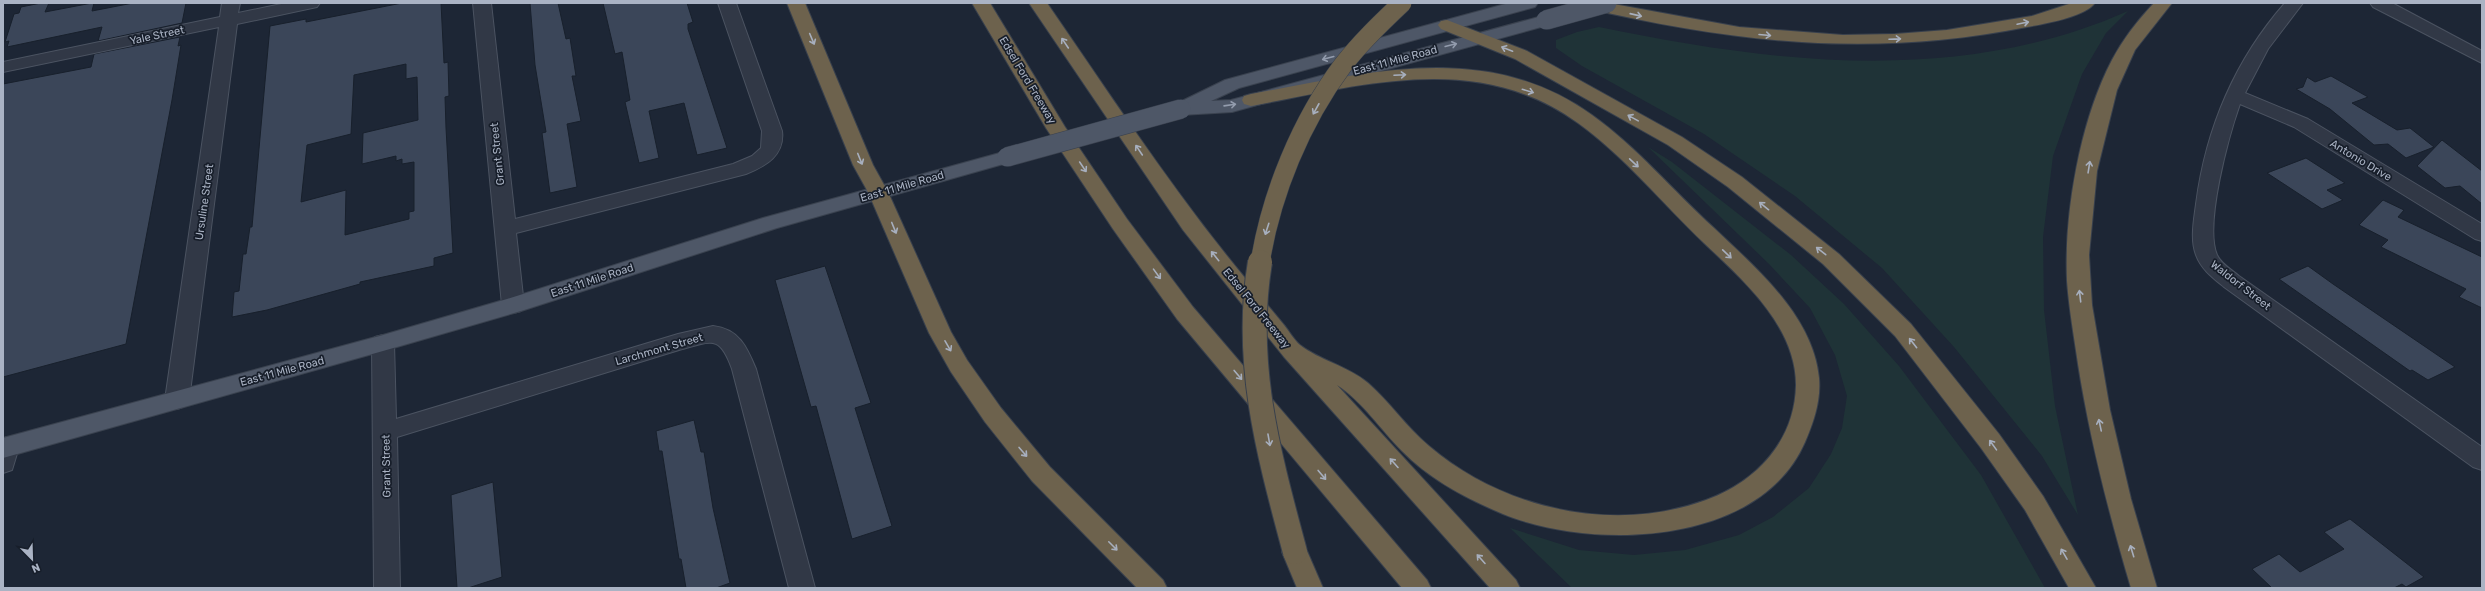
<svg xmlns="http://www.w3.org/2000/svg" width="2485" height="591" font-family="Rubik,sans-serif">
<rect width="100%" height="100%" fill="#1d2635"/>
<g fill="#1f3337">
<path d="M 2128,11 L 2106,33 L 2082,74 L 2053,156 L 2043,237 L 2044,310 L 2055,406 L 2078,515 L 2042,456 L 1954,347 L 1882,268 L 1795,196 L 1704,134 L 1582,66 L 1556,48 L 1556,40 L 1577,32 L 1599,27 C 1773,63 1960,86 2128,11 Z"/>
<polygon points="1648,147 1672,162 1791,255 1844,304 1899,366 1981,475 2045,588 1572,588 1510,528 1579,550 1634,555 1685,550 1739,535 1773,517 1809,488 1831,454 1842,428 1847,396 1835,355 1810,308 1769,264"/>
</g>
<g fill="#3b4659" stroke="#18202c" fill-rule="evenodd">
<polygon points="41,3 49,3 45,12 92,3 94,3 92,11 133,3 186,3 182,23 98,41 102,27 7,47 9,41 5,42 14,14 19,13 21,7"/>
<path d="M 402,3 L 441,3 L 444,63 L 448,62 L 449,96 L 445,97 L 446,128 L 453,253 L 434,258 L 434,266 L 360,282 L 360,284 L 267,310 L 232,317 L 234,292 L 239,291 L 243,254 L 246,254 L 250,227 L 252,227 L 270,26 L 306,19 L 306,22 ZM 406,64 L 406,79 L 417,77 L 418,120 L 363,133 L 362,164 L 396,156 L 396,161 L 402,159 L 402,164 L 414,162 L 414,211 L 409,212 L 409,219 L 345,235 L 346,190 L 301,202 L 307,145 L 351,134 L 354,75 Z"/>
<polygon points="530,3 558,3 566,39 570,38 576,76 572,76 581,121 567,124 577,187 550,193 542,133 546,132 535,65"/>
<polygon points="603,3 687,3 693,22 688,24 688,29 727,148 697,155 684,103 649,111 659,158 639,163 625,102 630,100 622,52 615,54"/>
<polygon points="180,37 178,46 181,45 172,100 126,344 3,377 3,84 91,67 94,54"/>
<polygon points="2331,76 2368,97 2352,103 2397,130 2410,128 2434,147 2406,158 2388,144 2374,145 2330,109 2296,89 2303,87 2307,77 2315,82"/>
<polygon points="2442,140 2482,171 2482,204 2460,186 2445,188 2417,166"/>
<polygon points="2306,158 2345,183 2327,190 2343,200 2322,209 2267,173"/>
<polygon points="2383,200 2404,210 2398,217 2482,257 2482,308 2459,297 2466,289 2381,247 2388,240 2359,225"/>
<polygon points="825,266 871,403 855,408 892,526 852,539 816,406 811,407 775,280"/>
<polygon points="2308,266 2333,284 2455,367 2428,380 2412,370 2410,371 2279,279"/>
<polygon points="694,420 701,452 704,452 713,508 730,583 716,588 686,588 681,559 679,559 662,451 659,451 656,431"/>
<polygon points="493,482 502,577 468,588 457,588 451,495"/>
<polygon points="2350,519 2424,577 2406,587 2402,584 2394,588 2272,588 2252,569 2279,554 2300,572 2344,549 2324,532"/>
</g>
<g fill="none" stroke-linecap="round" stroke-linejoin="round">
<defs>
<g id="minor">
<polygon points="222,3 240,3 238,13 286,3 320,3 317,7 237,24 189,400 185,406 177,409 169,406 165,400 219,27 3,72 3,62 220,17"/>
<path d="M 473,3 L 491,3 L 515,219 L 733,164 L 752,156 L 761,148 L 762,131 L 718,3 L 736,3 L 782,131 C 785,155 766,166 746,174 L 516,233 L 524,305 L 521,311 L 513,313 L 505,311 L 502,305 Z"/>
<path d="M 2285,3 L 2303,3 L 2268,49 L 2245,93 L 2308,119 L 2482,224 L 2482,241 L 2475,239 L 2294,127 L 2240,104 C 2229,135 2204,225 2217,255 C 2221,264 2232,270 2239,276 L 2482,447 L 2482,470 L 2473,467 L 2224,287 C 2213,278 2201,269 2196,255 C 2190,239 2194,220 2196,204 C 2206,128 2235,60 2285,3 Z"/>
<polygon points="2370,3 2392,3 2482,51 2482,63 2373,7"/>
<path d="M 713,326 C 739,329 747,347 756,369 L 815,588 L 789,588 L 732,369 C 719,333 711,342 679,350 L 397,437 L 400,588 L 374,588 L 372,343 L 375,337 L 383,335 L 391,337 L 394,343 L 396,419 L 678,334 Z"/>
<polygon points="7,437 16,440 19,447 12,470 3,473 3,439"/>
</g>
<g id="major">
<polygon points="1509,3 1538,3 1535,7 1239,88 1211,101 1231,100 1546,15 1552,16 1555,20 1552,24 1232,112 1181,115 1174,113 1172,109 1174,105 1182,103 1184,100 1225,80"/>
<polygon points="1007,151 1014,153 1017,157 1014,161 777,228 521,311 383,351 3,458 3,438 383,335 507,299 763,218"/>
</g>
<g id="highway">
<polygon points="787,3 805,3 873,165 888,192 951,332 967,360 1001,408 1050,467 1163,580 1167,588 1137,588 1032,481 985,422 951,372 929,333 868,192 853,165"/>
<polygon points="972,3 990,3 1065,127 1127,219 1193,307 1427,580 1431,588 1402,588 1177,319 1113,229 1046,128"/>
<path d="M 1029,3 L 1047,3 C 1111,96 1173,191 1245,278 C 1258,294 1271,309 1284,325 C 1289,331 1294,340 1300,345 C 1319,360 1348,366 1368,383 C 1390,402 1406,427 1429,446 C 1503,509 1613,534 1706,500 C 1756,482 1795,441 1796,385 C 1796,326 1743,280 1704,243 C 1662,203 1625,157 1578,123 C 1478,50 1362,85 1251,106 L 1244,104 L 1242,100 L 1244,96 L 1251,94 C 1367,73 1487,39 1592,115 C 1637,147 1673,191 1714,228 C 1756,268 1813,316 1819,378 C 1821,400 1814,421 1805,442 C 1760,546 1594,551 1503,514 C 1467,499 1429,479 1402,451 C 1380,429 1363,402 1337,385 L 1516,580 L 1520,588 L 1490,588 L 1284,357 L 1183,230 Z"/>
<path d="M 1576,3 L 1608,3 L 1739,27 L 1843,35 L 1895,34 L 1947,30 L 2032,16 L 2072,3 L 2095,3 C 2085,17 2044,24 2027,27 C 1872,58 1737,43 1585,8 L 1579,7 Z"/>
<path d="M 2154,3 L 2172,3 L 2135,50 L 2117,90 L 2097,171 L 2089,255 L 2092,305 L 2110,410 L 2131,499 L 2157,588 L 2131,588 C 2109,514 2090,440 2078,364 C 2074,336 2069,309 2067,281 C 2064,213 2080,121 2112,60 C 2123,39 2138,20 2154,3 Z"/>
<polygon points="1447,20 1527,51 1682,137 1742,177 1839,254 1911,324 1999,434 2043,496 2096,588 2069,588 2025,510 1981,448 1895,336 1823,264 1728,187 1668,145 1515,59 1441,29 1438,25 1441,21"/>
<polygon points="1295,541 1304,544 1323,588 1297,588 1282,552 1286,544"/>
</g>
</defs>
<use href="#minor" stroke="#4b5361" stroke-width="2"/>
<use href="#major" stroke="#3a424f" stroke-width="2"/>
<use href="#highway" stroke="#38404d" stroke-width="2"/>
<use href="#minor" fill="#313846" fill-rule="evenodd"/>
<use href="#major" fill="#4e5767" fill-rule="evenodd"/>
<use href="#highway" fill="#6d624d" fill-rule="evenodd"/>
<defs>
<g id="major-bridge">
<polyline points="1546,20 1607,3"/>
<polyline points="1007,157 1181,109"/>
</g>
<path id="highway-bridge-far1" d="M 1260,263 C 1271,194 1301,121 1343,65 C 1361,42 1381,23 1402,3"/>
<path id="highway-bridge" d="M 1260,262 C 1243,363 1269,455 1295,552"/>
</defs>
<use href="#major-bridge" stroke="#3a424f" stroke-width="20" stroke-linecap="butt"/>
<use href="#highway-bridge-far1" stroke="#38404d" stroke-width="20" stroke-linecap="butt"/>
<use href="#highway-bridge" stroke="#38404d" stroke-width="26" stroke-linecap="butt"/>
<use href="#major-bridge" stroke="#4e5767" stroke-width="19"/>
<use href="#highway-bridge-far1" stroke="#6d624d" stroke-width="19"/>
<use href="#highway-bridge" stroke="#6d624d" stroke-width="24"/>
</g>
<defs><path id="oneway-shaft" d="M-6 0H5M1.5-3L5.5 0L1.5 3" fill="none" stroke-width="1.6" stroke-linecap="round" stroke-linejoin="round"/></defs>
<g stroke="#a7afbe">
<use href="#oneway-shaft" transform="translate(1636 15) rotate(13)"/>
<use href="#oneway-shaft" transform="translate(2023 23) rotate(-12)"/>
<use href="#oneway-shaft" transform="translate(1765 35) rotate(5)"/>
<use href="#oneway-shaft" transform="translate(812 39) rotate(67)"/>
<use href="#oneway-shaft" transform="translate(1895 39) rotate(-2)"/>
<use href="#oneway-shaft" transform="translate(1065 43) rotate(-124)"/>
<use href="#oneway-shaft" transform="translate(1507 49) rotate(-159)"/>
<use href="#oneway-shaft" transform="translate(1400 75) rotate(-3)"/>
<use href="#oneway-shaft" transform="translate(1528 91) rotate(17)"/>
<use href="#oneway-shaft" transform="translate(1316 109) rotate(119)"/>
<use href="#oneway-shaft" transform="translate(1633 118) rotate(-151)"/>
<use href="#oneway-shaft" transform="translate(1139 150) rotate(-124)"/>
<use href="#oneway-shaft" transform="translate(860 159) rotate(68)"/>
<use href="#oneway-shaft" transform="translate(1634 163) rotate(43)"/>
<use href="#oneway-shaft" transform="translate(1083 167) rotate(56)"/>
<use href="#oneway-shaft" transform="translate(2089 167) rotate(-81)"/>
<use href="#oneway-shaft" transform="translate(1764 206) rotate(-141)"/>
<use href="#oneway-shaft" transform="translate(894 228) rotate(68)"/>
<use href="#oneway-shaft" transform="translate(1267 229) rotate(108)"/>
<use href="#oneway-shaft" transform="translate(1821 251) rotate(-142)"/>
<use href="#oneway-shaft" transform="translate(1727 254) rotate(44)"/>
<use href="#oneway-shaft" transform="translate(1215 256) rotate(-129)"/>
<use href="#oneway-shaft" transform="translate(1157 274) rotate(54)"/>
<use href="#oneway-shaft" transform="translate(2080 296) rotate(-97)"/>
<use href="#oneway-shaft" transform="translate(1913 343) rotate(-128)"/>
<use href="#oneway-shaft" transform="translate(948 346) rotate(60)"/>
<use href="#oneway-shaft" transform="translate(1238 375) rotate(50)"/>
<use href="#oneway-shaft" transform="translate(2100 425) rotate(-102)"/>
<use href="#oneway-shaft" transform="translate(1269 440) rotate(80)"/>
<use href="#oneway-shaft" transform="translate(1993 445) rotate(-126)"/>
<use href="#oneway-shaft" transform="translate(1023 452) rotate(49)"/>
<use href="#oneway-shaft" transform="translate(1394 463) rotate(-132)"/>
<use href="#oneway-shaft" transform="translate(1322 475) rotate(50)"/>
<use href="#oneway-shaft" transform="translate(1113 546) rotate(45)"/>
<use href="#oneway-shaft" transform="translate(2132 551) rotate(-107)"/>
<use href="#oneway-shaft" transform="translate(2064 554) rotate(-120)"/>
<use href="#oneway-shaft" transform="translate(1481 559) rotate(-132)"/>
</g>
<g stroke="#939cad">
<use href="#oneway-shaft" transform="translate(1451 45) rotate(-14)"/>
<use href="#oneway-shaft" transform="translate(1328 58) rotate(165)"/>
<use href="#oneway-shaft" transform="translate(1230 105) rotate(-8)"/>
</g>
<g text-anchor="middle" stroke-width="3.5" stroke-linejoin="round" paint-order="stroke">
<g font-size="11" fill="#aab3c4" stroke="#171e2a">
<text transform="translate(157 35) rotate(-12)" y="4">Yale Street</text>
<text transform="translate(1395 60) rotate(-15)" y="4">East 11 Mile Road</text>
<text transform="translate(1028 80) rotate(59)" y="4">Edsel Ford Freeway</text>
<text transform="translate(497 154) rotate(-96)" y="4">Grant Street</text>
<text transform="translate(2361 160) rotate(31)" y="4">Antonio Drive</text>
<text transform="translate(902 186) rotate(-16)" y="4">East 11 Mile Road</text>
<text transform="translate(204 202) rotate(-82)" y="4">Ursuline Street</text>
<text transform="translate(592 280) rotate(-18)" y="4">East 11 Mile Road</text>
<text transform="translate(2241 285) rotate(38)" y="4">Waldorf Street</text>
<text transform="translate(1257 308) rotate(51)" y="4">Edsel Ford Freeway</text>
<text transform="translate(659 349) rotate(-16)" y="4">Larchmont Street</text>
<text transform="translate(282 371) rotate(-15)" y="4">East 11 Mile Road</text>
<text transform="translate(386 466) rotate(-91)" y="4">Grant Street</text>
</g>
</g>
<rect width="2485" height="591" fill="none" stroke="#aab3c4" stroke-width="8"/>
<g transform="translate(32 559) rotate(157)" stroke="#171e2a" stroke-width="3" paint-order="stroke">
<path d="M0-3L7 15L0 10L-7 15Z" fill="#aab3c4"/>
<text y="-6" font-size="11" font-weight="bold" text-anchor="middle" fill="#aab3c4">N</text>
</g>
</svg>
